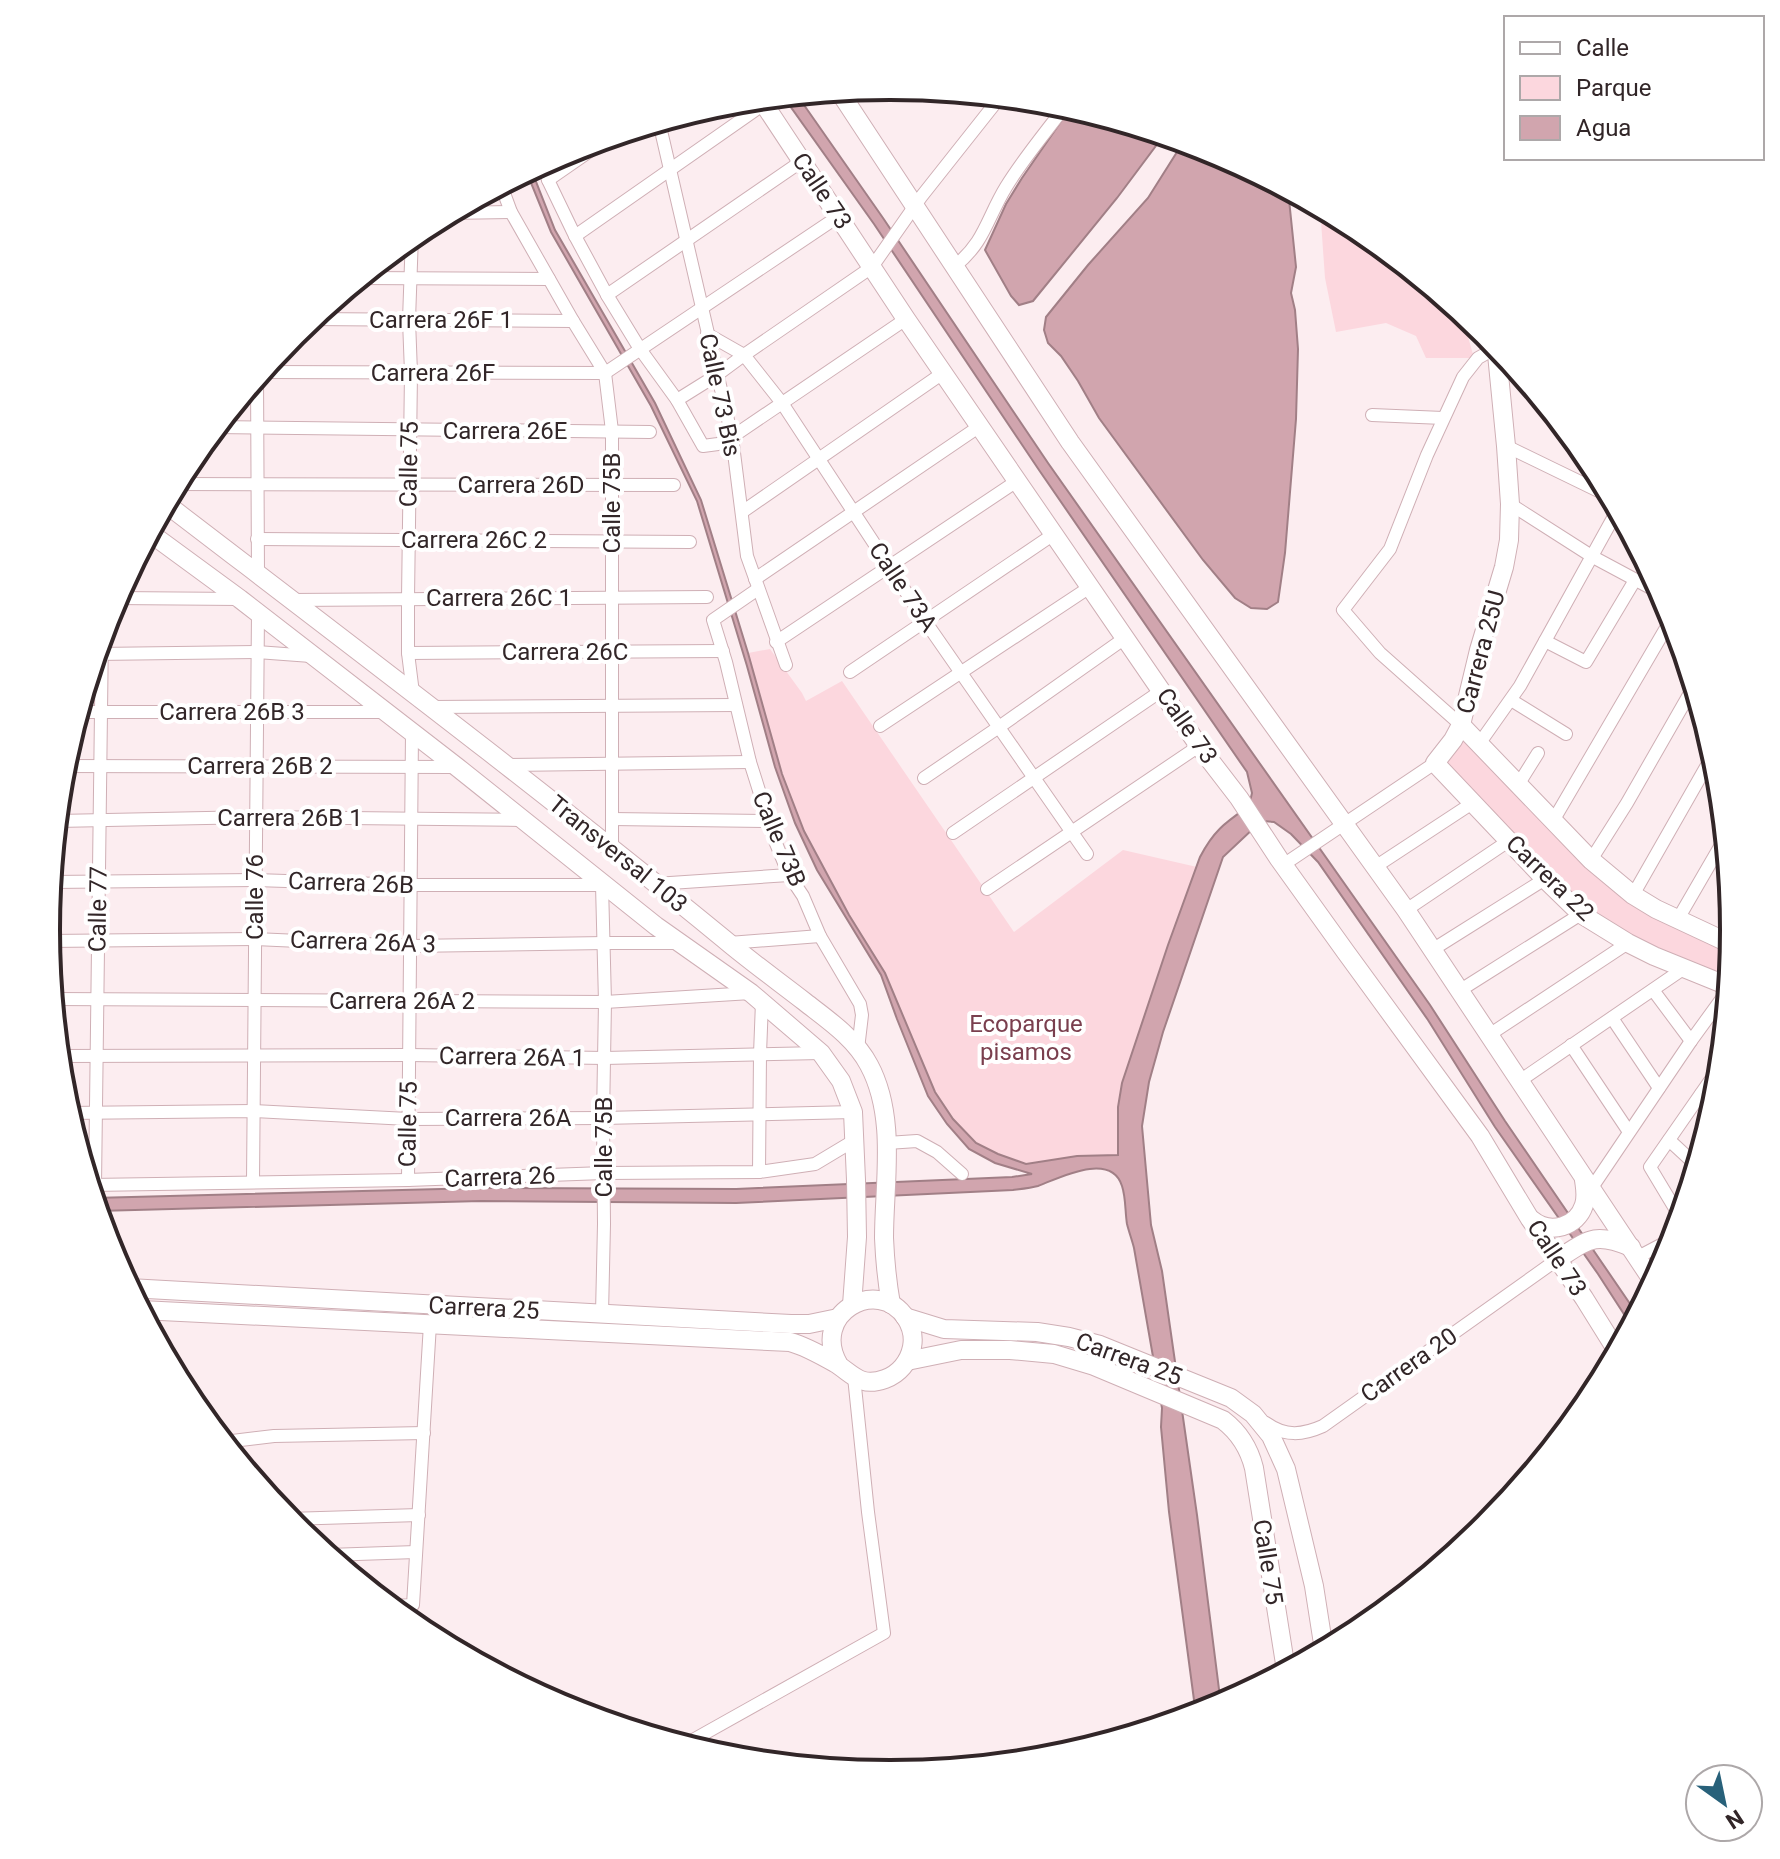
<svg xmlns="http://www.w3.org/2000/svg" width="1780" height="1859" font-family="Roboto,sans-serif">
<rect width="100%" height="100%" fill="#fcedf0"/>
<g fill="#fcd7de">
<polygon points="1320,207 1359,228 1461,312 1474,358 1426,358 1416,336 1386,323 1336,332 1325,278"/>
<polygon points="770,649 802,693 806,701 842,681 1014,932 1123,850 1197,867 1168,945 1122,1083 1118,1107 1118,1155 1077,1156 1026,1164 998,1154 976,1143 953,1119 935,1092 885,973 849,915 804,831 782,774 748,653"/>
<polygon points="1462,736 1586,865 1732,949 1729,977 1632,937 1586,910 1443,762"/>
</g>
<g fill="#d1a5ae" stroke="#a17f86" stroke-width="2">
<path d="M 797,95 L 883,218 L 1048,463 L 1430,1005 L 1505,1121 L 1637,1314 L 1631,1325 L 1598,1274 L 1495,1127 L 1428,1020 L 1318,862 L 1291,834 L 1274,822 L 1263,821 L 1256,826 L 1223,857 L 1163,1032 L 1149,1082 L 1142,1126 L 1151,1225 L 1162,1271 L 1197,1515 L 1221,1705 L 1196,1715 L 1169,1512 L 1161,1427 L 1162,1408 L 1134,1248 C 1132,1240 1129,1232 1127,1224 C 1125,1212 1126,1198 1122,1186 C 1111,1151 1059,1178 1038,1186 C 1031,1188 1021,1189 1013,1190 L 736,1203 L 481,1201 L 98,1211 L 94,1198 L 481,1188 L 736,1189 L 1012,1177 L 1032,1174 L 995,1163 L 969,1149 L 947,1124 L 928,1096 L 897,1019 L 881,975 L 817,870 L 795,823 L 775,767 L 747,666 L 697,501 L 651,406 L 551,232 L 529,178 L 527,171 L 531,169 L 555,230 L 655,403 L 701,500 L 748,653 L 782,774 L 804,831 L 849,915 L 885,973 L 935,1092 L 953,1119 L 976,1143 L 998,1154 L 1026,1164 L 1077,1156 L 1118,1155 L 1118,1107 L 1122,1083 L 1168,945 L 1200,857 C 1214,830 1225,823 1249,806 L 1252,793 L 1247,772 L 1039,470 L 874,224 L 783,96 Z"/>
<polygon points="1071,107 1164,135 1117,198 1033,301 1019,305 1011,296 985,250 1006,204 1022,178"/>
<polygon points="1184,141 1213,150 1288,190 1296,267 1291,293 1295,310 1298,349 1296,419 1285,553 1278,602 1267,609 1251,608 1235,598 1203,560 1099,418 1078,381 1061,356 1048,343 1044,330 1046,317 1088,265 1148,198"/>
</g>
<g fill="none" stroke-linecap="round" stroke-linejoin="round">
<defs>
<g id="street">
<polyline points="659,122 732,437 747,556 786,665"/>
<polyline points="543,162 548,180 575,236 607,295 640,349 677,400 703,446 718,444 732,437 906,319"/>
<polyline points="548,180 610,137"/>
<polyline points="501,185 511,212 573,321 605,373 612,431 612,849"/>
<polyline points="448,213 511,212"/>
<polyline points="412,235 409,320 411,373 408,599 408,653 413,693"/>
<polyline points="575,236 764,104"/>
<path d="M 955,266 C 985,242 987,218 1006,187 C 1023,159 1046,132 1066,105"/>
<polyline points="359,278 549,279"/>
<polyline points="607,295 802,161"/>
<polyline points="310,319 573,321"/>
<polyline points="707,334 744,355 782,403 925,621 1087,854"/>
<polyline points="261,372 605,373 839,216"/>
<polyline points="257,377 258,574"/>
<polyline points="677,400 717,375 744,355 872,267 921,197 1001,96"/>
<polyline points="1372,415 1443,418"/>
<polyline points="215,427 650,432"/>
<polyline points="1506,446 1611,497"/>
<polyline points="176,484 674,485"/>
<polyline points="1510,504 1593,557 1664,595"/>
<polyline points="742,512 943,373"/>
<polyline points="257,539 690,542"/>
<polyline points="755,579 980,426"/>
<polyline points="758,589 713,620 726,662 750,762 775,841 789,875 803,896 820,936 860,1004 862,1015 858,1049"/>
<polyline points="115,598 240,599"/>
<polyline points="291,600 707,597"/>
<polyline points="1545,641 1586,662 1635,580"/>
<polyline points="776,642 1017,481"/>
<polyline points="408,653 723,651"/>
<polyline points="96,654 257,652 311,656"/>
<polyline points="850,672 1054,534"/>
<polyline points="1511,700 1566,734"/>
<polyline points="431,707 736,705"/>
<polyline points="78,712 386,712"/>
<polyline points="1461,725 1380,653 1343,610 1390,549 1427,455 1463,377 1478,358 1487,353 1502,351"/>
<polyline points="880,726 1090,587"/>
<polyline points="1479,744 1520,686 1618,509"/>
<polyline points="507,765 750,762"/>
<polyline points="62,766 455,767"/>
<polyline points="924,778 999,727 1125,638"/>
<polyline points="1518,785 1538,753"/>
<polyline points="612,819 767,821"/>
<polyline points="57,821 256,817 523,820"/>
<polyline points="1553,821 1673,616"/>
<polyline points="953,833 1161,691"/>
<polyline points="1591,860 1627,803 1694,686"/>
<polyline points="1283,865 1435,763"/>
<polyline points="1375,867 1474,802"/>
<polyline points="51,882 255,880 410,885 602,885 605,1002 603,1118 604,1224 602,1314"/>
<polyline points="655,884 789,875"/>
<polyline points="987,889 1199,746"/>
<polyline points="1633,895 1714,753"/>
<polyline points="1406,910 1510,840"/>
<polyline points="1678,919 1725,838"/>
<polyline points="47,941 255,939 410,946 605,943 679,943"/>
<polyline points="729,943 820,936"/>
<polyline points="1432,950 1545,879"/>
<polyline points="1653,990 1691,1041"/>
<polyline points="1459,991 1581,914"/>
<polyline points="53,999 605,1002 751,993"/>
<polyline points="1612,1018 1659,1088"/>
<polyline points="1489,1035 1628,943"/>
<polyline points="1571,1045 1629,1132"/>
<polyline points="58,1056 409,1055 605,1058 821,1053"/>
<polyline points="1518,1082 1683,969"/>
<polyline points="1701,1094 1714,1107"/>
<polyline points="68,1113 253,1111 408,1119 603,1118 853,1112"/>
<polyline points="1669,1140 1696,1165"/>
<polyline points="887,1143 917,1141 937,1152 962,1174"/>
<polyline points="759,1172 760,1054 762,1002"/>
<polyline points="408,1180 412,733"/>
<polyline points="253,1181 258,613"/>
<polyline points="90,1185 408,1180 604,1173 759,1172 815,1164 855,1140"/>
<polyline points="95,1185 102,633"/>
<polyline points="1591,1189 1691,1041 1728,990"/>
<polyline points="1680,1217 1650,1167 1721,1065"/>
<polyline points="1638,1257 1674,1238"/>
<path d="M 1266,1423 C 1285,1437 1303,1435 1323,1426 L 1558,1259"/>
<polyline points="224,1442 274,1436 424,1433"/>
<polyline points="288,1519 419,1515"/>
<polyline points="328,1555 416,1552"/>
<polyline points="390,1606 413,1605 430,1324"/>
<polyline points="684,1745 884,1633 868,1512 854,1377"/>
</g>
<g id="secondary">
<polyline points="839,91 1070,442 1406,910 1654,1283"/>
<polyline points="760,98 906,319 1199,746 1239,798 1279,859 1345,951 1480,1136 1530,1219 1584,1298 1617,1351"/>
<polyline points="1496,344 1506,446 1510,504 1509,540 1504,567 1479,650 1461,725 1453,740 1435,763 1545,879 1581,914 1628,943 1654,956 1728,986"/>
<path d="M 165,503 C 353,647 541,789 724,939 C 750,961 778,981 805,1002 C 828,1020 855,1038 869,1065 C 897,1117 884,1183 884,1238 C 885,1261 887,1282 891,1304"/>
<polyline points="150,533 240,599 457,767 656,926 751,993 821,1053 841,1081 853,1112 856,1180 857,1237 852,1305"/>
<polyline points="1461,725 1591,860 1633,895 1656,909 1733,945"/>
<path d="M 1532,1220 C 1550,1235 1577,1227 1584,1205 C 1587,1196 1585,1188 1584,1180"/>
<path d="M 1558,1259 C 1589,1239 1595,1232 1631,1247"/>
<polyline points="129,1288 791,1324 809,1324 838,1318"/>
<path d="M 141,1310 L 790,1342 C 805,1346 821,1355 835,1363 C 853,1374 860,1388 885,1379 C 899,1374 909,1362 912,1347 C 914,1337 911,1326 906,1318 C 878,1275 809,1314 839,1365"/>
<polyline points="905,1317 944,1329 1037,1332 1069,1337 1100,1345 1231,1398 1253,1414 1271,1436 1286,1469 1314,1586 1324,1650"/>
<path d="M 907,1361 L 961,1350 L 1010,1350 L 1054,1354 L 1094,1366 L 1223,1420 C 1240,1433 1249,1448 1254,1468 L 1286,1670"/>
</g>
</defs>
<use href="#street" stroke="#cfafb5" stroke-width="14"/>
<use href="#secondary" stroke="#cfafb5" stroke-width="20"/>
<use href="#street" stroke="#fff" stroke-width="12"/>
<use href="#secondary" stroke="#fff" stroke-width="18"/>
</g>
<g text-anchor="middle" stroke-width="8" stroke-linejoin="round" paint-order="stroke">
<g font-size="24" fill="#322628" stroke="#fff">
<text transform="translate(822 191) rotate(56)" y="8">Calle 73</text>
<text x="441" y="328">Carrera 26F 1</text>
<text x="433" y="381">Carrera 26F</text>
<text transform="translate(720 395) rotate(78)" y="8">Calle 73 Bis</text>
<text x="505" y="439">Carrera 26E</text>
<text transform="translate(409 464) rotate(-89)" y="8">Calle 75</text>
<text x="521" y="493">Carrera 26D</text>
<text transform="translate(612 503) rotate(-90)" y="8">Calle 75B</text>
<text x="474" y="548">Carrera 26C 2</text>
<text transform="translate(903 587) rotate(56)" y="8">Calle 73A</text>
<text x="499" y="606">Carrera 26C 1</text>
<text x="565" y="660">Carrera 26C</text>
<text transform="translate(1481 652) rotate(-75)" y="8">Carrera 25U</text>
<text x="232" y="720">Carrera 26B 3</text>
<text transform="translate(1187 726) rotate(55)" y="8">Calle 73</text>
<text x="260" y="774">Carrera 26B 2</text>
<text x="290" y="826">Carrera 26B 1</text>
<text transform="translate(779 839) rotate(67)" y="8">Calle 73B</text>
<text transform="translate(618 854) rotate(39)" y="8">Transversal 103</text>
<text transform="translate(1550 878) rotate(44)" y="8">Carrera 22</text>
<text transform="translate(351 883) rotate(2)" y="8">Carrera 26B</text>
<text transform="translate(255 897) rotate(-90)" y="8">Calle 76</text>
<text transform="translate(98 909) rotate(-89)" y="8">Calle 77</text>
<text transform="translate(363 942) rotate(2)" y="8">Carrera 26A 3</text>
<text x="402" y="1009">Carrera 26A 2</text>
<text transform="translate(512 1057) rotate(1)" y="8">Carrera 26A 1</text>
<text x="508" y="1126">Carrera 26A</text>
<text transform="translate(408 1124) rotate(-89)" y="8">Calle 75</text>
<text transform="translate(604 1147) rotate(-90)" y="8">Calle 75B</text>
<text transform="translate(500 1177) rotate(-2)" y="8">Carrera 26</text>
<text transform="translate(1557 1258) rotate(56)" y="8">Calle 73</text>
<text transform="translate(484 1308) rotate(3)" y="8">Carrera 25</text>
<text transform="translate(1129 1359) rotate(20)" y="8">Carrera 25</text>
<text transform="translate(1409 1365) rotate(-35)" y="8">Carrera 20</text>
<text transform="translate(1268 1562) rotate(81)" y="8">Calle 75</text>
</g>
<g font-size="24" fill="#7a3f4e" stroke="#fff">
<text x="1026" y="1032">Ecoparque<tspan x="1026" dy="28">pisamos</tspan></text>
</g>
</g>
<path d="M0 0H1780V1859H0ZM60 930a830 830 0 1 1 1660 0a830 830 0 1 1-1660 0Z" fill="#fff" fill-rule="evenodd"/>
<path fill="none" stroke="#322628" stroke-width="4" d="M60 930a830 830 0 1 1 1660 0a830 830 0 1 1-1660 0Z"/>
<rect x="1504" y="16" width="260" height="144" fill="#ffffff" stroke="#ada8a9" stroke-width="2"/>
<rect x="1520" y="42" width="40" height="12" fill="#ffffff" stroke="#ada8a9" stroke-width="2"/>
<text x="1576" y="56" font-size="24" fill="#322628">Calle</text>
<rect x="1520" y="76" width="40" height="24" fill="#fcd7de" stroke="#ada8a9" stroke-width="2"/>
<text x="1576" y="96" font-size="24" fill="#322628">Parque</text>
<rect x="1520" y="116" width="40" height="24" fill="#d1a5ae" stroke="#ada8a9" stroke-width="2"/>
<text x="1576" y="136" font-size="24" fill="#322628">Agua</text>
<g transform="translate(1724 1803) rotate(147)"><circle r="38" fill="#ffffff" stroke="#ada8a9" stroke-width="2"/>
<path d="M0-6L14 30L0 20L-14 30Z" fill="#28617a"/>
<text y="-12" font-size="22" font-weight="bold" text-anchor="middle" fill="#322628">N</text>
</g>
</svg>
